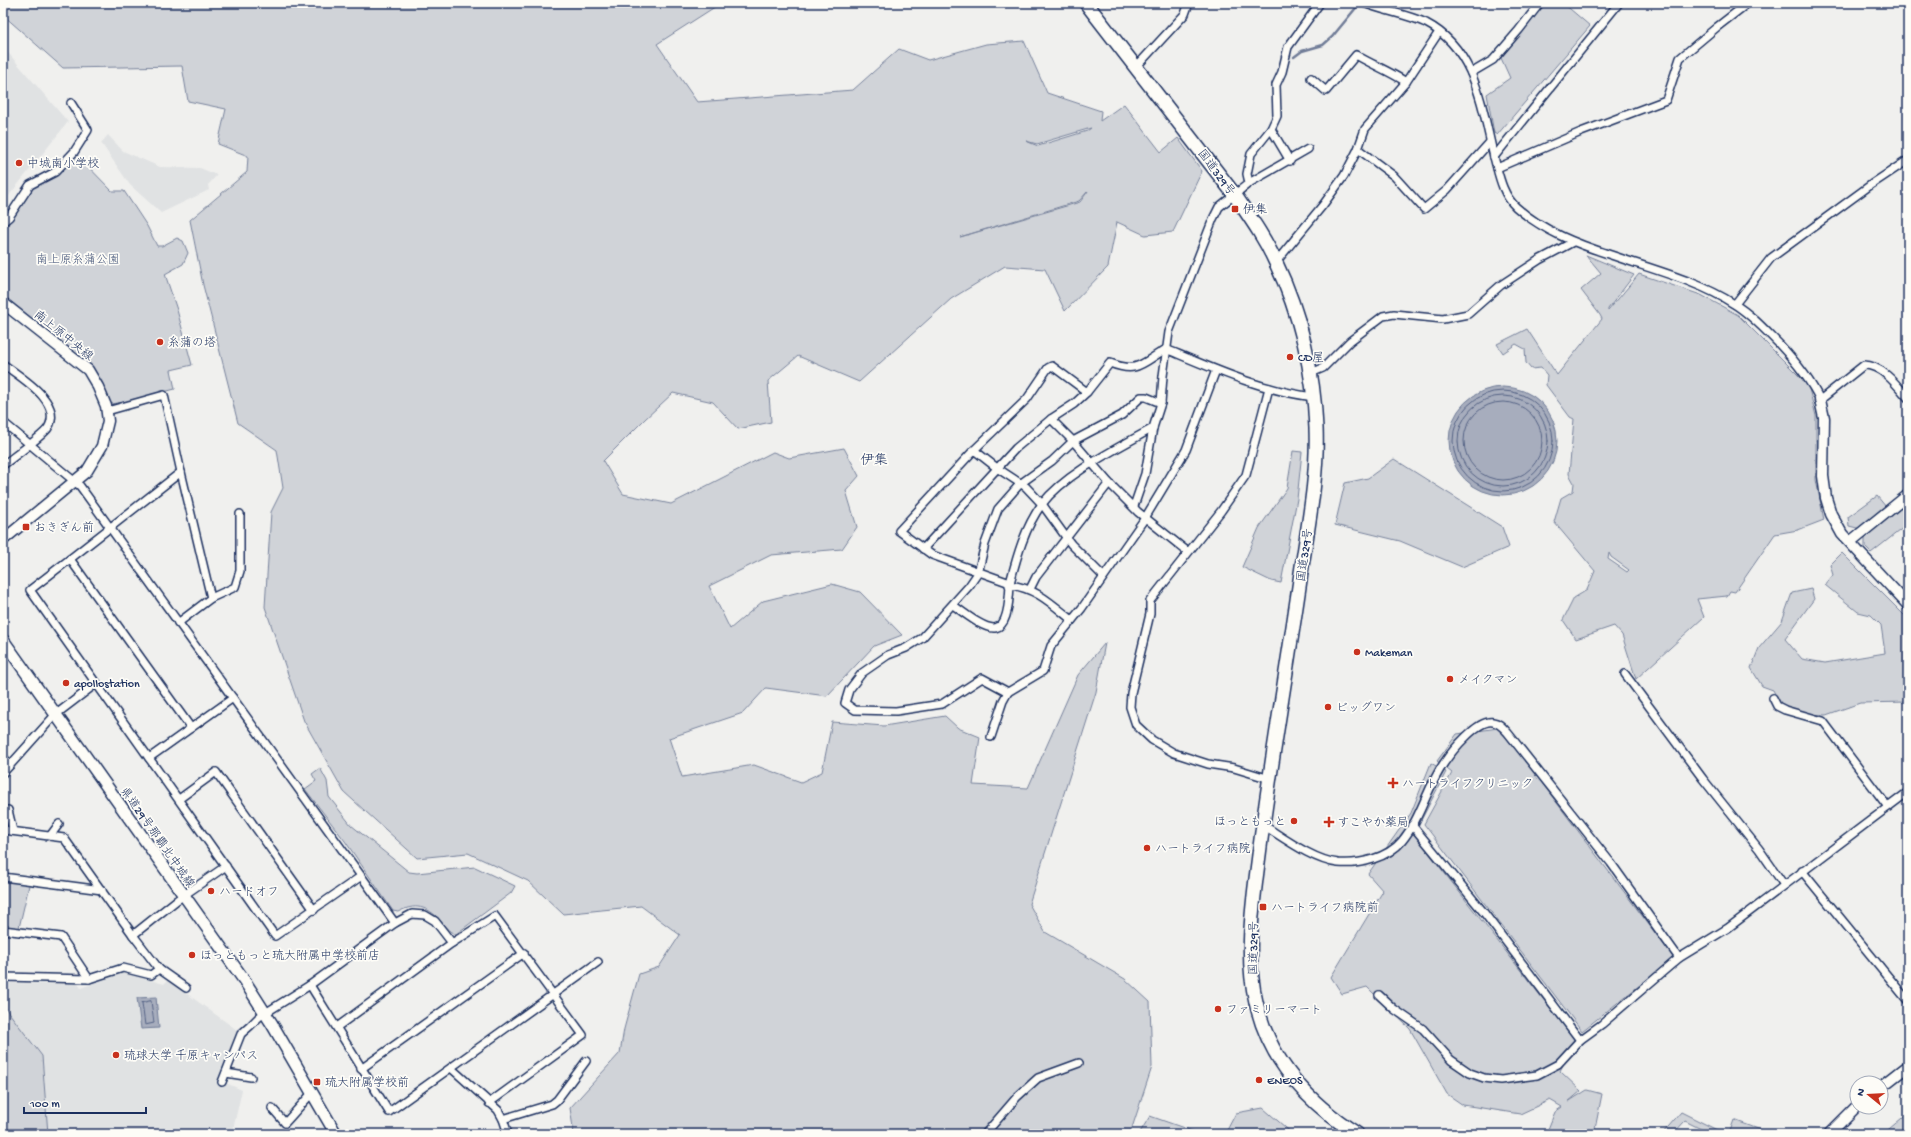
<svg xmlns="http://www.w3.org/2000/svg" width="1911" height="1137" font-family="'Gochi Hand','Klee One',sans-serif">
<rect width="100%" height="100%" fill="#f0f0ee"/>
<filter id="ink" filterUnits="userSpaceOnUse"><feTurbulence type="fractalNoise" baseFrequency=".025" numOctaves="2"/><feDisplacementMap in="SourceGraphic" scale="8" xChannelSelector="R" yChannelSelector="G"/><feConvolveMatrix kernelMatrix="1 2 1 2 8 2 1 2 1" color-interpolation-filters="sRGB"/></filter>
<g filter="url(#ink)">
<g fill="#e0e2e3">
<polygon points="3,47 68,122 3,203"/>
<polygon points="108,135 123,151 160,167 200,168 217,175 208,185 209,190 161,213 130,185 101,143"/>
<polygon points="123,972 164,984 168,980 237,1030 219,1080 242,1090 232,1134 3,1134 3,983 78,984 81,988"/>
</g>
<g fill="#d0d3d8" stroke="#76819b" fill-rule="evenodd">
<path d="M 3,3 L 721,3 L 657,44 L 697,102 L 853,90 L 899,49 L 928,60 L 986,44 L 1024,41 L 1047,93 L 1101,111 L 1100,121 L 1124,104 L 1161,152 L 1178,138 L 1202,171 L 1173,232 L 1145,235 L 1117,222 L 1108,267 L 1065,311 L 1045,269 L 1005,266 L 951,299 L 859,382 L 798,356 L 768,381 L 771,422 L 738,429 L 713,402 L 673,393 L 645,419 L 603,461 L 623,494 L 671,504 L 773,452 L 789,458 L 844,448 L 859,476 L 846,491 L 857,527 L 842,549 L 771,555 L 709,586 L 730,629 L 763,601 L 832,584 L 860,592 L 902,635 L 874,646 L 827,696 L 766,688 L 743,713 L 669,738 L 682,777 L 754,765 L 801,782 L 822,772 L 832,722 L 884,726 L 945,716 L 958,728 L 980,737 L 973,785 L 1028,788 L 1078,675 L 1105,643 L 1096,692 L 1029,904 L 1045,932 L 1125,979 L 1150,1002 L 1152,1067 L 1130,1134 L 574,1134 L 570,1108 L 620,1053 L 624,1029 L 639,974 L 659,967 L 680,935 L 641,906 L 563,914 L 528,881 L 468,853 L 417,858 L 344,792 L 304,721 L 265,607 L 271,512 L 283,488 L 277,450 L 238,423 L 203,285 L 190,220 L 247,172 L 248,156 L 218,144 L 226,109 L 188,101 L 182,66 L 63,68 L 3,15 ZM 1091,128 L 1087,131 L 1038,146 L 1026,141 L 1037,144 ZM 1088,191 L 1080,202 L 960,237 L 1079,201 Z"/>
<polygon points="1544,3 1563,3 1590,26 1497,135 1494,133 1487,94 1510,78 1501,58"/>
<polygon points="77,155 112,191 124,191 147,226 157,246 162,246 177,238 183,241 188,253 183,264 165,274 177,310 192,365 171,370 175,389 126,402 111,404 102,382 92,366 3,295 3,222 30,185 55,172"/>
<path d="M 1586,255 L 1634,275 L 1608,309 L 1608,311 L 1639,274 L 1701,295 L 1738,315 L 1808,385 L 1816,416 L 1816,480 L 1824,520 L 1798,530 L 1775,534 L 1735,592 L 1730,591 L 1727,596 L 1697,599 L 1704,617 L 1636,679 L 1622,635 L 1614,626 L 1576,639 L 1563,620 L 1574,598 L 1587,590 L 1595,571 L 1554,522 L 1561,498 L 1573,491 L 1574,483 L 1569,474 L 1574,419 L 1570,417 L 1546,385 L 1547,375 L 1541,368 L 1531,369 L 1526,363 L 1525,349 L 1516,344 L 1503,353 L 1497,344 L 1527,329 L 1557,375 L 1602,319 L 1600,315 L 1581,290 L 1601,273 ZM 1609,553 L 1611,557 L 1629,570 L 1627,572 L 1608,559 Z"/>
<polygon points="1293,451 1302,452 1297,499 1281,583 1271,581 1242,567 1259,528 1287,488"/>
<polygon points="1394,459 1502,527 1509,547 1462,567 1400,541 1335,525 1345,483 1368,478"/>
<polygon points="1877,496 1886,507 1861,529 1849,526 1848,517"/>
<polygon points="1904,506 1908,506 1908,527 1904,527 1871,553 1865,547 1865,534"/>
<polygon points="1842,553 1908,619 1908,702 1860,703 1826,715 1807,714 1780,704 1773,690 1762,686 1751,668 1759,648 1782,621 1792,593 1811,589 1814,599 1785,639 1802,659 1825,663 1885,653 1881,625 1871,615 1858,612 1825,585 1833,575 1830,565"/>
<polygon points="1498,728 1526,762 1674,958 1582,1031 1424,824 1452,773 1437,761 1457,734"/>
<polygon points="1431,763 1446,772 1414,834 1575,1040 1560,1071 1581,1091 1568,1102 1587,1090 1602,1094 1594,1134 1546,1134 1555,1112 1562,1107 1550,1100 1520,1114 1463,1105 1447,1094 1410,1029 1367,987 1342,994 1331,977 1383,891 1368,874 1411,813"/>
<path d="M 320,768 L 327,781 L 329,797 L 351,825 L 409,872 L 417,873 L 475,867 L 515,886 L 511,893 L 456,934 C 448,932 445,926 440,920 C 427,906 415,903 398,912 L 393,911 L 345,841 L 305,789 L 316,781 L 312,774 Z"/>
<polygon points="3,877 30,881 18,932 3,930"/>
<polygon points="3,1005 42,1056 48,1134 3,1134"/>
<polygon points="1263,1108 1293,1134 1225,1134 1236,1113"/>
<polygon points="1681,1112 1725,1134 1711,1134 1685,1121 1673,1134 1662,1134"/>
<polygon points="1908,1113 1908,1129 1902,1134 1883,1134"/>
<polygon points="1150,1116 1201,1134 1139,1134"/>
<polygon points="1734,1120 1769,1133 1729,1134"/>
</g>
<g fill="#a7adbd" stroke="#6f7b97">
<circle cx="1503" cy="441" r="54"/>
<polygon points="156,997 159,1028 141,1029 137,998"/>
</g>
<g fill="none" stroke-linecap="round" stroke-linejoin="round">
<g stroke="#536184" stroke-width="1">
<circle cx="1503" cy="441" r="50"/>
<circle cx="1503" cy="441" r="45"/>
<circle cx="1503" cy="441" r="39"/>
<polygon points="151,1001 154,1023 145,1025 142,1003"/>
</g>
<polyline stroke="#6f7b97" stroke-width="2.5" points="1294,57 1302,51 1323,45 1332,37 1360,3"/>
<defs>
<g id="street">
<path d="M 1364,3 C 1384,11 1406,14 1426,23 C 1476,49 1482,108 1494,157 C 1499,175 1502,194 1516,207 C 1543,231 1577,244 1611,255 C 1651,269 1699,281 1734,304 C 1752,315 1766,331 1780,345 C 1796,362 1810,379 1820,400 L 1864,365 C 1882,365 1897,385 1908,398"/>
<polyline points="1136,67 1185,14 1189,3"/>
<polyline points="1471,73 1493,60 1519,30 1540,3"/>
<path d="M 1311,78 L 1326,91 L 1356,55 C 1373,65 1389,71 1406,82"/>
<polyline points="1271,129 1290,161"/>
<polyline points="1358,149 1394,176 1424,209 1447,190 1490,142"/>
<polyline points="1494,157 1619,3"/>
<polyline points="1497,168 1581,132 1666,100 1680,58 1717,27 1748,3"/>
<polyline points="1249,183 1247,174 1251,154 1271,129 1277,116 1276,85 1282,72 1288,47 1320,3"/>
<polyline points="3,222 9,217 30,185 55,172 74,152 88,130 71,103"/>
<polyline points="1276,262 1323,205 1344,176 1358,149 1365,129 1406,82 1439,32"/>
<polyline points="1735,304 1771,258 1872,184 1908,160"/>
<path d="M 1166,349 C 1214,369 1263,391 1314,397"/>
<path d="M 3,364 C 20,377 64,402 48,428 C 44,435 12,458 3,465"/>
<polyline points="1311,373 1323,368 1350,341 1383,316 1394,314 1443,319 1468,314 1501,285 1539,260 1573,242"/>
<polyline points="1269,388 1246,475 1221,511 1150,601 1150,614 1131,693 1130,707 1136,725 1152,740 1174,753 1208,764 1234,768 1270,779"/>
<path d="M 1087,392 L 1052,366 L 1048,368 L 1027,399 L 974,450 L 899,531 L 932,555 L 1010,583 C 1017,556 1025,527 1042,504 C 1066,473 1118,448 1153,428"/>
<polyline points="1161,403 1146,397 1141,397 1122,415 1073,441 1052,461 1020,484 998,509 985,544 978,573 969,586 922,638 906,648 888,655 862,673 849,690 845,703 855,710 896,711 942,704 982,678 1008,692 1043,671 1051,646 1082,608 1145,518 1186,450 1216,370"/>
<polyline points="107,411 164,395 181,472"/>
<polyline points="1051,419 1073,441 1109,483 1138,512 1188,552"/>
<polyline points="3,422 80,486 395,923"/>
<polyline points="974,450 997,468 1026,487 1042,504 1071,544 1103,576"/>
<polyline points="1134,506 1145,474 1153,428 1161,403 1163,376 1169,332 1213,219 1219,207 1249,183 1308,149"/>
<path d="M 923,549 L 1016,448 L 1051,419 L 1074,404 L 1087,392 L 1110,363 C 1138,374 1142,363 1166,349"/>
<polyline points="70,559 30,590 275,936 360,877"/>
<path d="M 1009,585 C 1035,587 1052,604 1072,620"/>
<polyline points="1030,589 1036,577 1109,483"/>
<polyline points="211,598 235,587 240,571 240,514"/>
<path d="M 953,605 C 993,635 1008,643 1010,583"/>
<polyline points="178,623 211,598 181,472 70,559 191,728 233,698"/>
<polyline points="1625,674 1703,779 1759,849 1784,885"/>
<polyline points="1773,698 1777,706 1785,710 1823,721 1888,807"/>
<polyline points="991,737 1003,701 1008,692"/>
<polyline points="3,757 10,765"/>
<polyline points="149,758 191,728"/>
<polyline points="3,773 55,715 97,683"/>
<polyline points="179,799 216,772 314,910"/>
<polyline points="8,810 13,831"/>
<path d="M 1263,825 C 1284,838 1313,860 1338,863 C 1359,865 1388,858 1402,841 C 1421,818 1427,787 1444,763 C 1452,751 1478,719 1493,722 C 1500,723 1503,728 1508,733 L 1611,863 L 1679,958"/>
<polyline points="1412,825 1485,914 1580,1040"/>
<polyline points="3,830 64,838 133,935"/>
<polyline points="50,836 59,824"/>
<polyline points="1802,871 1908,1001"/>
<polyline points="3,877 102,890"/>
<polyline points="3,930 61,937 89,979 123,968 151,975 159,969 186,988"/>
<polyline points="159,969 133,935 177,900 226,866"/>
<polyline points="3,977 89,979"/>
<polyline points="310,985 389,1112 598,962"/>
<polyline points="1379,995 1394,1009 1423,1029 1451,1060 1470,1073 1484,1078 1501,1080 1537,1075 1558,1064 1580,1040 1602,1024 1679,958 1728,928 1908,792"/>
<polyline points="337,1027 452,943 495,916 583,1035 489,1103"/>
<polyline points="451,1068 498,1110 503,1119 508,1134"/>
<polyline points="361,1069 524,953"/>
<polyline points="226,1073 251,1077"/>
<polyline points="222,1082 241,1034 250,1026 259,1017 310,985 395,923 412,914 425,915 435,921 452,943"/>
<polyline points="272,1108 285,1123 312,1093"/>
<polyline points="503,1119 552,1104 557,1100 586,1061"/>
<polyline points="985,1134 1017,1097 1038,1078 1079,1063"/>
</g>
<g id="secondary">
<polyline points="3,303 88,370 98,387 106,406 108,421 102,446 87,471 3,540"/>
<polyline points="1820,400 1824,418 1823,476 1826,498 1831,514 1842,534 1908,605"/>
<polyline points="1850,542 1908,495"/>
<polyline points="1881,1087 1908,1066"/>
<polyline points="1829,1134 1857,1106"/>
</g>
<polyline id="primary" points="3,640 244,980 272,1024 336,1134"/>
<path id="highway" d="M 1086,3 L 1234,194 C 1249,216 1265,238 1276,263 C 1300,313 1314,372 1316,428 C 1318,476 1308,525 1301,573 C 1288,664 1272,755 1260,847 C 1254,897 1244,952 1256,1002 C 1269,1060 1308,1103 1357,1134"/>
</defs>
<use href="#street" stroke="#1b2f5e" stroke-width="10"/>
<use href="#secondary" stroke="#1b2f5e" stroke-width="13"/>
<use href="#primary" stroke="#1b2f5e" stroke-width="14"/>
<use href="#highway" stroke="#1b2f5e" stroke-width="16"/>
<use href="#street" stroke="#fdfcf7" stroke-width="7"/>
<use href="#secondary" stroke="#fdfcf7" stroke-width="10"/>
<use href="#primary" stroke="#fdfcf7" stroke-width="11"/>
<use href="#highway" stroke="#fdfcf7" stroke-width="13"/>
</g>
</g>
<g fill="#c8321e" stroke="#fdfcf7" stroke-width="1.5">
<circle cx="19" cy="163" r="4"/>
<rect x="1231" y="205" width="8" height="8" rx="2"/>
<circle cx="160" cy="342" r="4"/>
<circle cx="1290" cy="357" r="4"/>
<rect x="22" y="523" width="8" height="8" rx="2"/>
<circle cx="1357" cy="652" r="4"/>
<circle cx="1450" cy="679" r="4"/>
<circle cx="66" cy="683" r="4"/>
<circle cx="1328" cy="707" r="4"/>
<path d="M1391 777h4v4h4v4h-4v4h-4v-4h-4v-4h4z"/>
<circle cx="1294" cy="821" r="4"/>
<path d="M1327 816h4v4h4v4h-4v4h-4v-4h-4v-4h4z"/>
<circle cx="1147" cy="848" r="4"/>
<circle cx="211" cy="891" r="4"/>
<rect x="1259" y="903" width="8" height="8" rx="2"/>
<circle cx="192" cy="955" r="4"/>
<circle cx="1218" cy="1009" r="4"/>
<circle cx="116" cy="1055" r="4"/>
<circle cx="1259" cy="1080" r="4"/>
<rect x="313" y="1078" width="8" height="8" rx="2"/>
</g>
<g text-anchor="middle" stroke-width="3.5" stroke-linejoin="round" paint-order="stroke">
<g font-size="12" fill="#1b2f5e" stroke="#fdfcf7" text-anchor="start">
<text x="27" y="167">中城南小学校</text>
<text x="1243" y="213">伊集</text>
<text x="168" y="346">糸蒲の塔</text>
<text x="1298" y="361">CD屋</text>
<text x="34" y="531">おきぎん前</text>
<text x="1365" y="656">Makeman</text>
<text x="1458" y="683">メイクマン</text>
<text x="74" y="687">apollostation</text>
<text x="1336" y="711">ビッグワン</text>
<text x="1402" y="787">ハートライフクリニック</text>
<text x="1286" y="825" text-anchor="end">ほっともっと</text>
<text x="1337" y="826">すこやか薬局</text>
<text x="1155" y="852">ハートライフ病院</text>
<text x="219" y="895">ハードオフ</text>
<text x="1271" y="911">ハートライフ病院前</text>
<text x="200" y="959">ほっともっと琉大附属中学校前店</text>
<text x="1226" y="1013">ファミリーマート</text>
<text x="124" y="1059">琉球大学 千原キャンパス</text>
<text x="1267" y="1084">ENEOS</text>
<text x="325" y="1086">琉大附属学校前</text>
</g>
<g font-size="12" fill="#1b2f5e" stroke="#fdfcf7">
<text transform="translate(1217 172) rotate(53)" y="4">国道329号</text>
<text transform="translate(64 335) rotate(39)" y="4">南上原中央線</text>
<text transform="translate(1304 555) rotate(-82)" y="4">国道329号</text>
<text transform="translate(158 837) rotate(55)" y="4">県道29号那覇北中城線</text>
<text transform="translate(1253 948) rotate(-89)" y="4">国道329号</text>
</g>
<g font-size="12" fill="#48587c" stroke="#fdfcf7">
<text x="78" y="263">南上原糸蒲公園</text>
</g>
<g font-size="14" fill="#1b2f5e" stroke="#fdfcf7">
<text x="874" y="464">伊集</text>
</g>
</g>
<rect width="1911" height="1137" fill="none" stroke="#fdfcf7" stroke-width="16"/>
<rect x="8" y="8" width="1895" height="1121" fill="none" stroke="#1b2f5e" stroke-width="1.5" filter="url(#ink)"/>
<g transform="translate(1869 1095) rotate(288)"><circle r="19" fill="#fdfcf7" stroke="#a3aaba"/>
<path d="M0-3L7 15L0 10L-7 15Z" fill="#c8321e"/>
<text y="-6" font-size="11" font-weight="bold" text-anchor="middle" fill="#1b2f5e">N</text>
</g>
<path d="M24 1107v6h122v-6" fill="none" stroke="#1b2f5e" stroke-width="2"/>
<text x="30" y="1107" font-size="12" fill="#1b2f5e" stroke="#fdfcf7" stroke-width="3" paint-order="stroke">100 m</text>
</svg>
